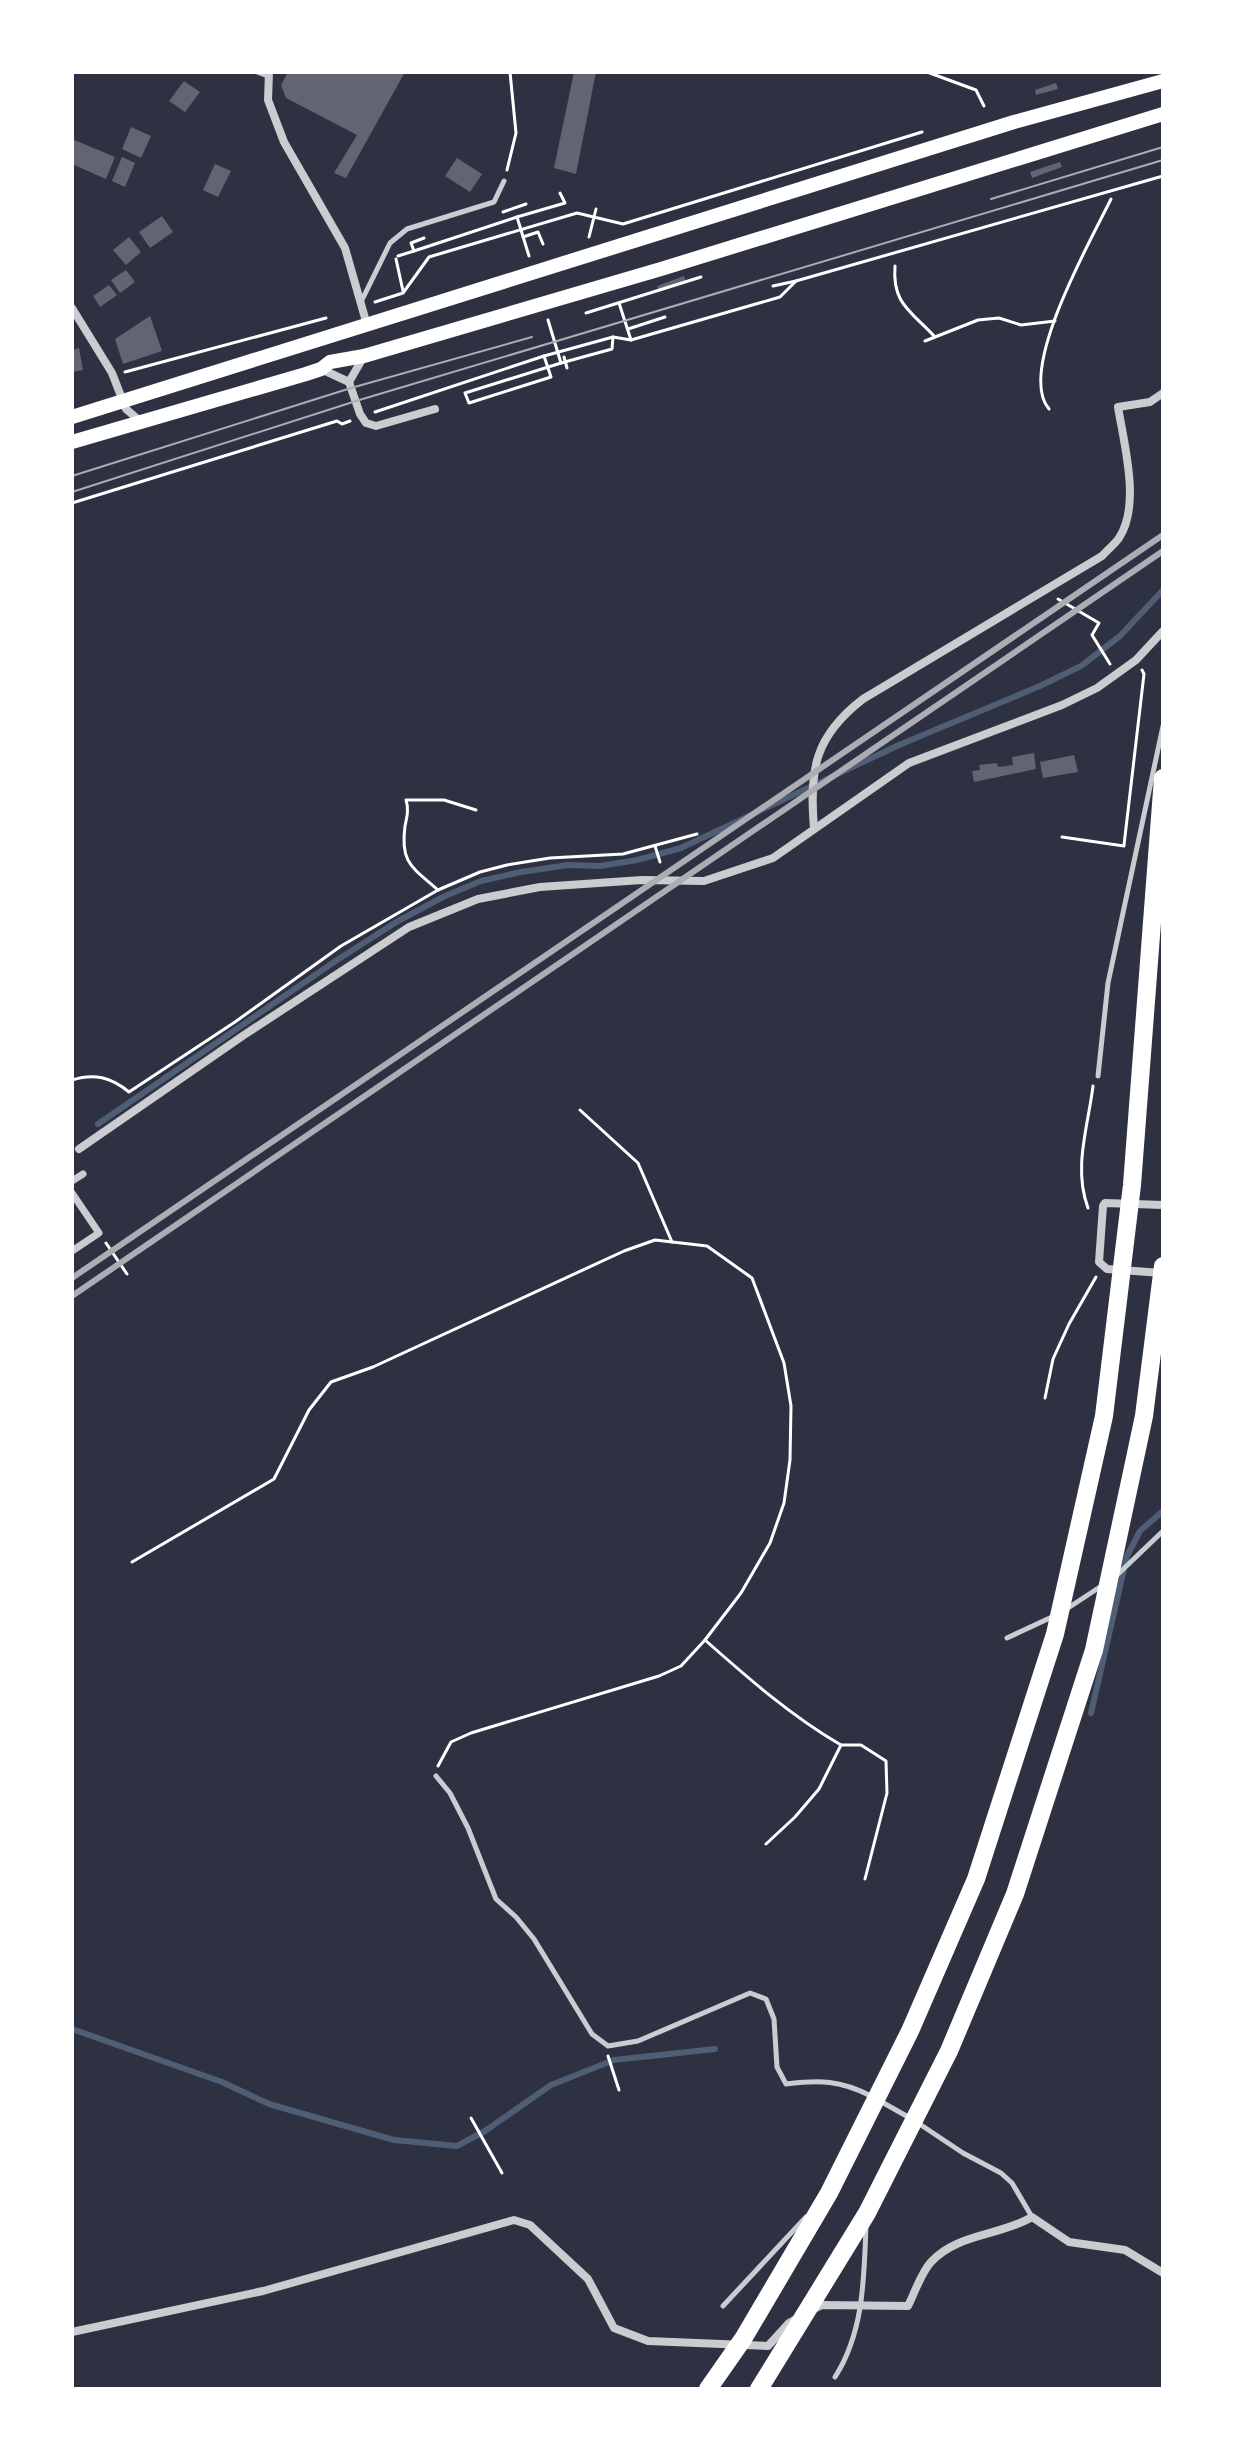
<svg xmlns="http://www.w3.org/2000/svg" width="1235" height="2461" font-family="Lato,sans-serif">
<rect width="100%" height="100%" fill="#2d3142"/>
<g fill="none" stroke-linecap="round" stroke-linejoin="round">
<g stroke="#4f5d75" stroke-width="6">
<polyline points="98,1124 337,960 398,921 445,896 481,881 521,872 568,865 600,866 637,860 681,848 899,745 1040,686 1081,666 1120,636 1163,590"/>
<polyline points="1091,1713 1127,1556 1140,1531 1163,1511"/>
<polyline points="72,2029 222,2082 269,2104 394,2140 457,2146 485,2131 551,2085 614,2060 715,2049"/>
</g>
</g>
<g fill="#626471">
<polygon points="288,72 405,72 346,178 334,173 357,135 286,98 281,85"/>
<polygon points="574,72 596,72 576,174 554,168"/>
<polygon points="184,81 200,92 185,112 169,101"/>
<polygon points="1056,83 1058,89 1036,95 1035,90"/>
<polygon points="131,127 151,136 141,158 122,149"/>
<polygon points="72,139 115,157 106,179 72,164"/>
<polygon points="122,157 135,163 125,187 112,181"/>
<polygon points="457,158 482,174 470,192 445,176"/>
<polygon points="1060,162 1062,167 1032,178 1030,172"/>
<polygon points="215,164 231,171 218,197 203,190"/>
<polygon points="162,216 173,232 150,248 139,232"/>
<polygon points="129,237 141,252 126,265 113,250"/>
<polygon points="126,270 135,282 120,293 111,280"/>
<polygon points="684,276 686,282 659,292 657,286"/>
<polygon points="109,285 117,295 100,307 93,296"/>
<polygon points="150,316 162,351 123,364 115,339"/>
<polygon points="79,348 83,370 72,372 72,350"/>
<polygon points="1034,753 1036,769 974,782 972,771 980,770 979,765 997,763 998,767 1013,765 1012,757"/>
<polygon points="1074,755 1078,772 1043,778 1040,762"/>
</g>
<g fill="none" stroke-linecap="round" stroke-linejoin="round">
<g stroke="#fff" stroke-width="3">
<polyline points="927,72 976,90 984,106"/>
<polyline points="507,170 516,133 510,72"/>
<polyline points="503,212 526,204"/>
<polyline points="517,217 565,203 560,193"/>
<polyline points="523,237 538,232 543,244"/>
<polyline points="589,237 596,209"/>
<polyline points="424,238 411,243 414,251 517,217 529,256"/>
<polyline points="398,256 414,251"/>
<polyline points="396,259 403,291"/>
<path d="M 895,266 C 892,304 911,311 935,337"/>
<polyline points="773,286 796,281"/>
<polyline points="375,302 403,293 429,257 577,213 623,224 922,132"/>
<polyline points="619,303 631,340"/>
<polyline points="586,313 701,277"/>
<polyline points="628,329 665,317"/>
<polyline points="925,341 978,320 999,318 1021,325 1055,321"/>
<polyline points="544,356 551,377 469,403 465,393 561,363 548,320"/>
<polyline points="564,357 567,368"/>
<polyline points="561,363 612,349 613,337"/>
<polyline points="125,372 326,318"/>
<path d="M 1049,409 C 1016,371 1091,240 1111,199"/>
<polyline points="375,412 544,356 613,337 631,340 780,297 796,281 1163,176"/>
<polyline points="72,503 337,421 342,424 350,421"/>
<polyline points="1058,599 1099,623 1092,635 1110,664"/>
<polyline points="1062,837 1124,846"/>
<polyline points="1124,845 1144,674 1142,670"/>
<polyline points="655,846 660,862"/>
<path d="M 438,890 C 412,867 400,863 405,826 C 407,817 409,809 406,800 L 444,800 L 476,810"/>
<path d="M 72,1080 C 94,1073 111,1077 129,1092 L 235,1022 L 341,946 L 438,890 L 480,872 L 507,865 L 550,858 L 623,854 L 697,834"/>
<polyline points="580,1110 638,1163 672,1242"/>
<path d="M 1088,1208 C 1073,1168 1088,1127 1093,1086"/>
<polyline points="106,1243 127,1274"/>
<polyline points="1045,1398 1053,1359 1069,1324 1096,1277"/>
<polyline points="132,1562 274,1479 309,1410 331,1382 373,1367 624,1251 655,1240 707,1246 752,1278 784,1363 791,1406 790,1460 784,1503 770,1543 741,1593 705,1640 681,1666 659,1676 471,1733 451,1742 438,1766"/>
<path d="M 705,1640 C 748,1678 791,1716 841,1745 L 819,1789 L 795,1817 L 766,1844"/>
<polyline points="841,1745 861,1745 886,1761 887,1793 865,1879"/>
<polyline points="608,2056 619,2090"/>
<polyline points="471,2118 502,2173"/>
</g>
<g stroke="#caccd0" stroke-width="5">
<polyline points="257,72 268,76"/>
<polyline points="361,302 390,243 407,229 494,202 504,181"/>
<polyline points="1098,1076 1108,983 1163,726"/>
<polyline points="1115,1577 1163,1531"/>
<polyline points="1065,1610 1103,1585"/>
<polyline points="1007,1638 1052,1617"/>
<path d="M 436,1776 L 450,1793 L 468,1828 L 496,1899 L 516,1917 L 534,1939 L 592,2034 L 608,2046 L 638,2041 L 750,1993 L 766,1999 L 774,2019 L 777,2067 L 786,2084 C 820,2080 840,2080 871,2096"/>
<polyline points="880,2101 910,2118"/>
<polyline points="918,2123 963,2153 1001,2173 1012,2183 1032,2217"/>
<polyline points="723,2306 806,2217"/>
<path d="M 835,2377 C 864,2332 864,2277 866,2226"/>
</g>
<g stroke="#caccd0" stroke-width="7">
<polyline points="72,1181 83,1174"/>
<polyline points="72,1193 99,1233 72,1251"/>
</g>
<g stroke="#caccd0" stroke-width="8">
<polyline points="269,72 268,100 284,142 345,248 367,325"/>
<polyline points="72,308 112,373 126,409 140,421"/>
<polyline points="321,369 349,382 360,414 366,423 376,426 435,409"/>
<polyline points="349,382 364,356"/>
<path d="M 814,828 C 809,769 815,736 863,699 L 1102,556 C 1107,550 1115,544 1119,538 C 1141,505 1124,444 1118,407 L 1150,402 L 1163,393"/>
<polyline points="79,1149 244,1035 409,927 478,899 540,887 642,880 704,881 773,858 909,763 1062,705 1097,688 1136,660 1163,631"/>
<polyline points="1162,1273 1107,1269 1099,1262 1103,1206 1105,1203 1163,1205"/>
<path d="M 814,2309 L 822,2305 L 908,2306 C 915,2292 921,2273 931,2262 C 958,2233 1000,2236 1032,2217 L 1069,2242 L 1125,2250 L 1163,2273"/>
<polyline points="72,2332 263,2291 514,2220 530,2225 588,2279 614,2328 648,2341 768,2346 789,2323 798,2318"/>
</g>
<g stroke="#fff" stroke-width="14">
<polyline points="72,417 1014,122 1163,81"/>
<polyline points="72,442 306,374 321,369 330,362 364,356 661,269 1163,114"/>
</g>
<g stroke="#fff" stroke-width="18">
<polyline points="708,2389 743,2339 829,2193 910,2031 976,1879 1055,1634 1104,1416 1132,1185 1163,778"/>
<polyline points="759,2389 867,2213 949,2051 1015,1894 1094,1650 1144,1416 1163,1266"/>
</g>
<g stroke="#abadb3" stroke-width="2">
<polyline points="991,199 1163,147"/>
<polyline points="72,476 351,388 532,337"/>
<polyline points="72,492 356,401 1163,160"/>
</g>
<g stroke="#abadb3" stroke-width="6">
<polyline points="72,1278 1163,535"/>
<polyline points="72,1296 1163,551"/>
</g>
</g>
<rect width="1235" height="2461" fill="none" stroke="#ffffff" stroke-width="148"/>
</svg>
